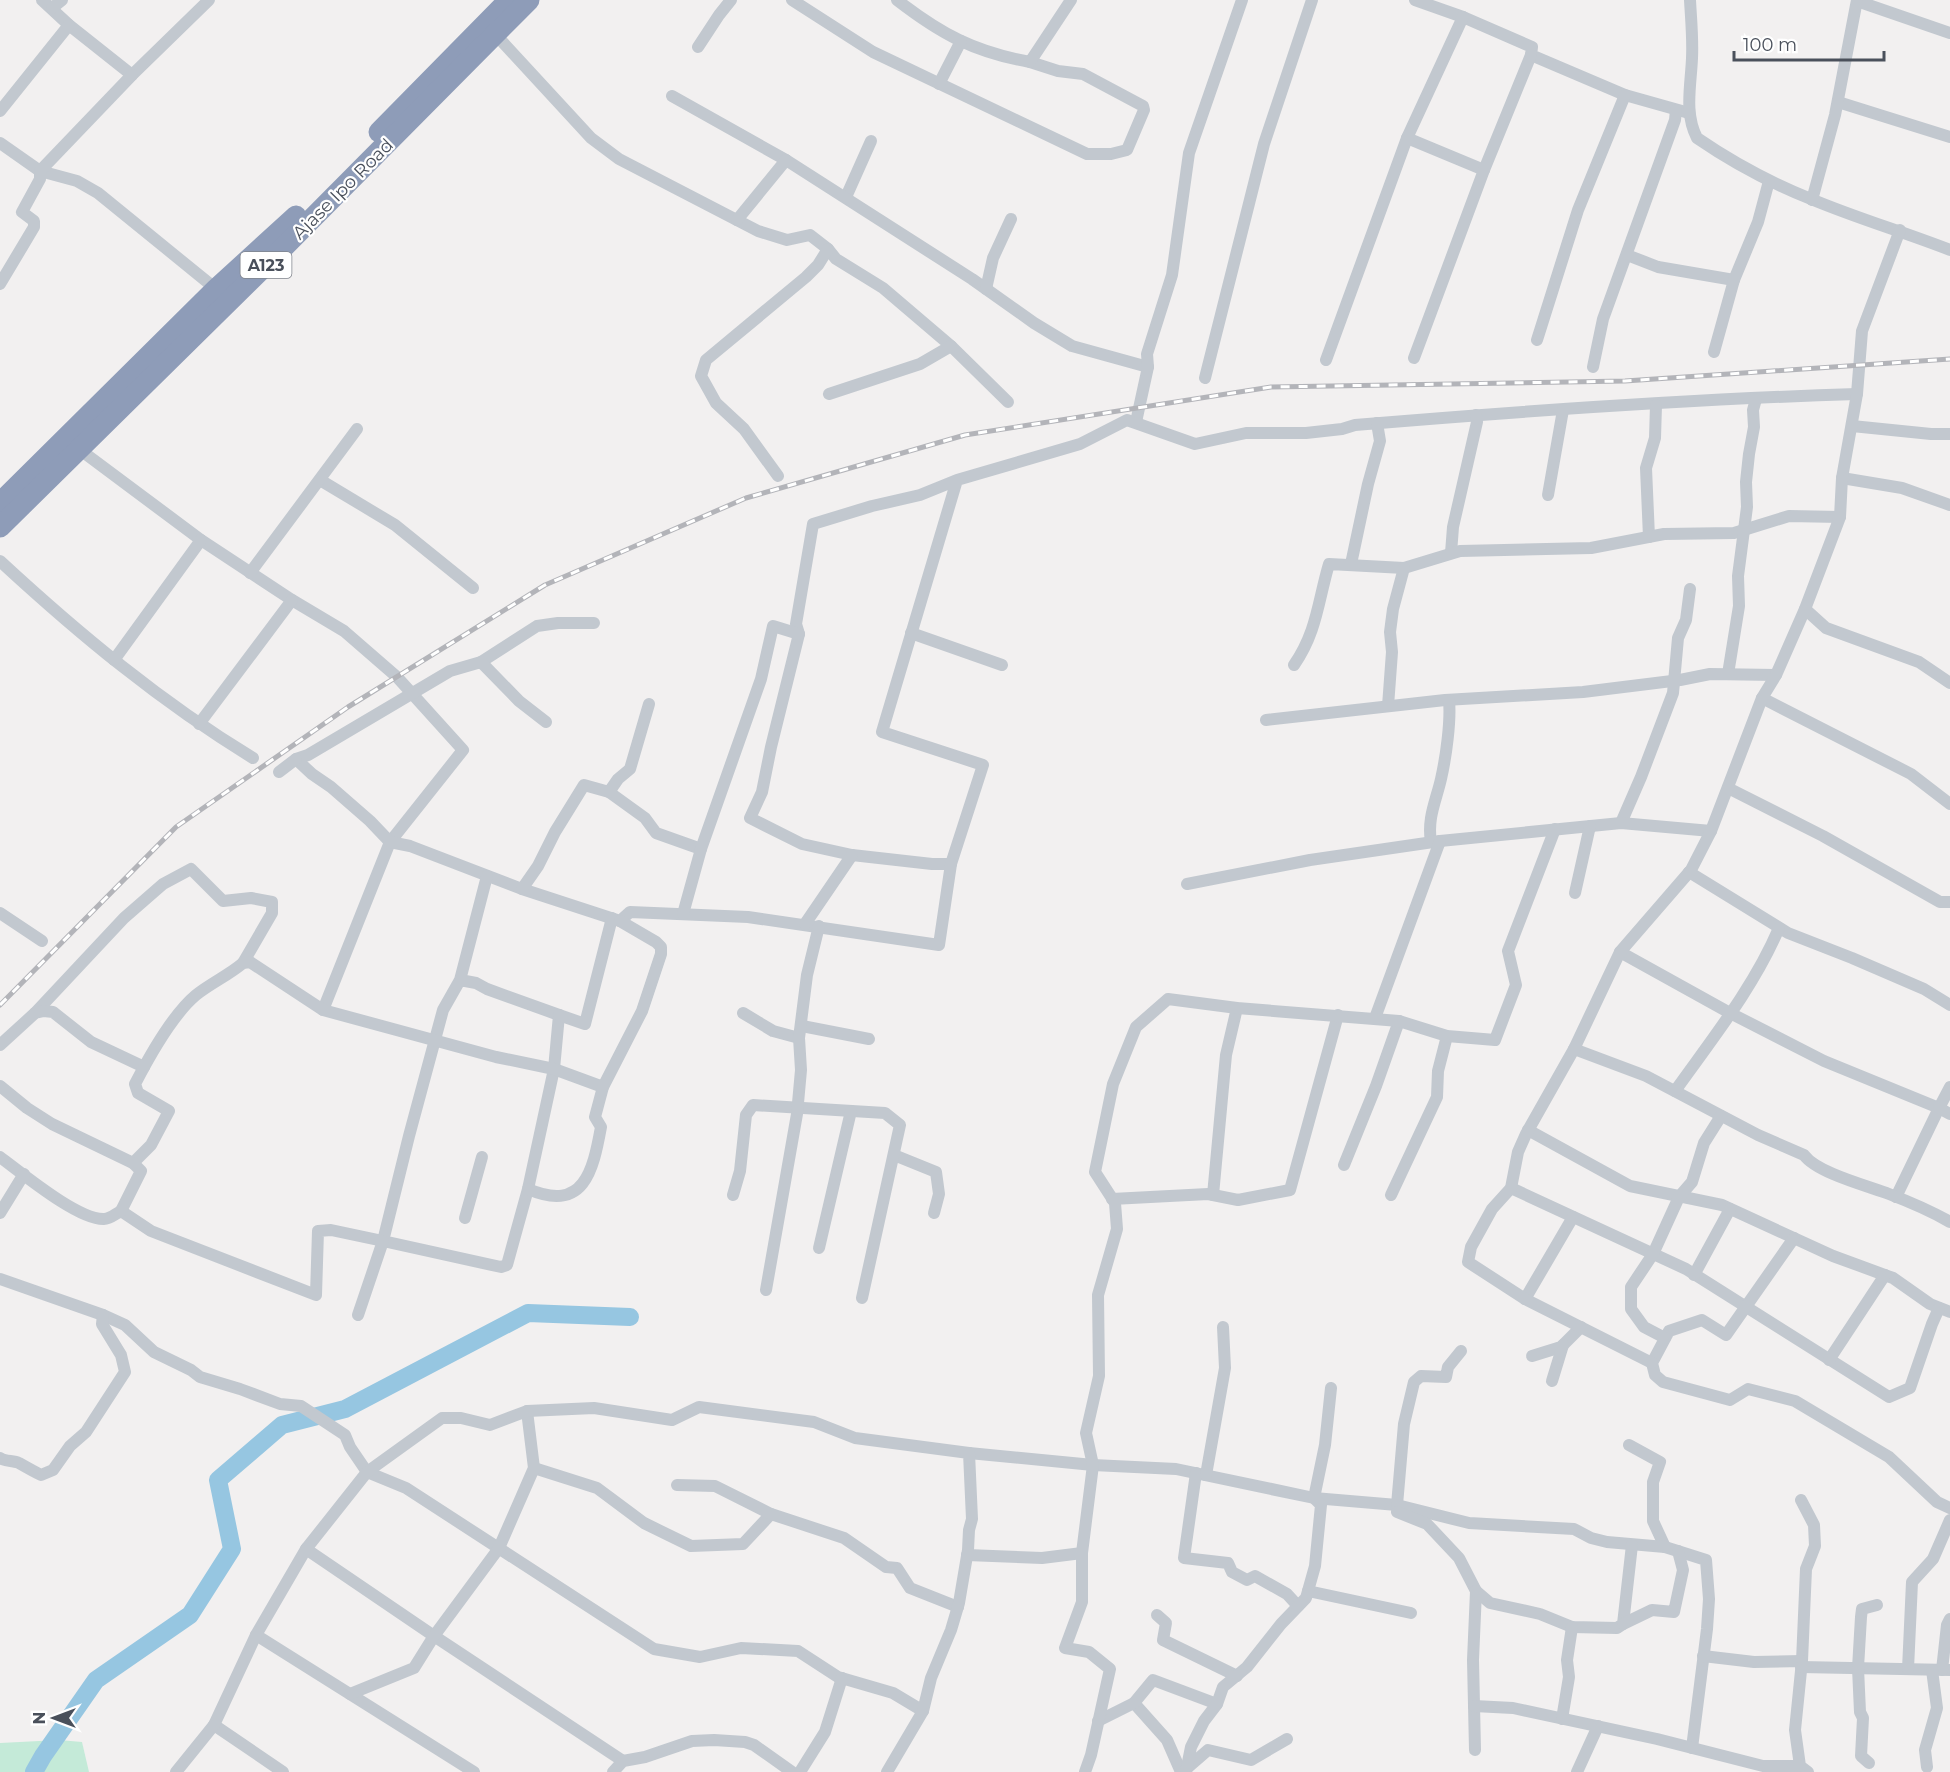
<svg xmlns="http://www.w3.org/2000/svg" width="1950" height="1772" font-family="Montserrat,sans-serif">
<rect width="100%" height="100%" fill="#f2f0f0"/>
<polygon fill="#c4ead8" points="59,1740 82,1742 89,1772 0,1772 0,1743"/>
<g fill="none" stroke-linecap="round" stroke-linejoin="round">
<polyline stroke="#96c6e1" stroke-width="18" points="34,1772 43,1756 96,1680 190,1615 232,1549 218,1480 282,1425 345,1409 528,1313 630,1317"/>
<g stroke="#c2c8cf" stroke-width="12">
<polyline points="42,0 69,25 132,75 209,0"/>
<polyline points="792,0 873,52 1087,154 1111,154 1127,150 1144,110 1143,106 1083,74 1058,71 1030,62"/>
<path d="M 897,0 C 941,34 974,52 1030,62 L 1071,0"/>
<polyline points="1415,0 1463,17 1532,47 1531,55 1625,95 1689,113"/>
<path d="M 1690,0 C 1691,19 1693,39 1692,58 C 1691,85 1684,113 1697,138 C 1732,162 1771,183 1811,199 C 1856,218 1904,232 1950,250"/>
<polyline points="1857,1 1950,33"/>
<polyline points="52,8 62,0"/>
<polyline points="496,35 591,138 619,159 758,231 787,240 810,235 828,249 836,259 883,288 951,346 1008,402"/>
<polyline points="698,47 719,15 731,0"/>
<polyline points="939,84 961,41"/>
<polyline points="672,96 786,160"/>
<polyline points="1838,102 1950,137"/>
<polyline points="0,111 69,25"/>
<polyline points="1407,138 1484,170"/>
<polyline points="0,143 40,171 77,181 98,193 216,289"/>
<polyline points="846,197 871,141"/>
<polyline points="1812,200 1835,115 1857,0"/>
<polyline points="737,220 786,160 972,279 1034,323 1072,346 1148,367"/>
<polyline points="1627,255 1658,267 1734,280"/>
<polyline points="0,284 34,227 34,221 22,212 40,179 40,171 132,75"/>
<polyline points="986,289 993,258 1011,219"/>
<polyline points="1537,340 1578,210 1625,95"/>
<polyline points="1714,352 1734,280 1758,222 1769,181"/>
<polyline points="1414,358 1484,170 1531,55"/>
<polyline points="1326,360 1407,138 1463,17"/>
<polyline points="1593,367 1603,319 1675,120 1676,110"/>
<polyline points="1205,378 1264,144 1312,0"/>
<polyline points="829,394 920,364 951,346"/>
<polyline points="1136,422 1148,367 1147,354 1172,275 1189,153 1242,0"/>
<polyline points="1852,426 1931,434 1950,434"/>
<polyline points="79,449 201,540 292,600 344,631 397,677 463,750 390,842 323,1010"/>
<polyline points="778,476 744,429 716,403 701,376 706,360 806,277 818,265 828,249"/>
<polyline points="1842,478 1902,488 1950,505"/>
<polyline points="320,480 395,525 473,588"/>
<path d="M 957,480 L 920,495 L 872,506 L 813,524 L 796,624 L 799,634 L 771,747 L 762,792 L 750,818 L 802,844 L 852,855 L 932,864 L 951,864 L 983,765 L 882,732 L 957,480 L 1080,444 L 1127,420 L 1195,444 L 1246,433 L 1306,433 L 1342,429 L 1355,425 C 1522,411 1690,399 1857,394"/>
<polyline points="1548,495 1563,410"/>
<polyline points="1649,537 1646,468 1655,438 1656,405"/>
<polyline points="1451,553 1453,527 1477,422 1476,415"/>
<path d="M 0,561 C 79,634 161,702 253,758"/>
<polyline points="1351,564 1368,484 1380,441 1377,423"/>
<polyline points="250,573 357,429"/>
<polyline points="1805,609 1826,628 1919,662 1950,683"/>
<polyline points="911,633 1002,665"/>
<polyline points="114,660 201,540"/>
<polyline points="481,662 537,626 558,623 594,623"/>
<path d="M 1294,665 C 1317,632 1318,601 1329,564 L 1404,568 L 1460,551 L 1591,548 L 1664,534 L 1734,533 L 1789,516 L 1840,517"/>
<polyline points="1728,674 1739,606 1738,576 1747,507 1746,482 1749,454 1754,427 1753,410 1756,399"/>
<polyline points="1762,698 1911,774 1950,804"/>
<polyline points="1388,706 1392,652 1390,632 1393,609 1404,568"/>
<polyline points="1266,720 1445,700 1583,692 1680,680 1710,674 1776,675"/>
<polyline points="546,722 519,701 481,662 450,671 308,755 296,759 312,774 331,787 370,821 390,842 410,846 522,889 620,921 630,912 748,917 939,945 951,864"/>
<polyline points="199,724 292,600"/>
<polyline points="279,772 296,759"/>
<polyline points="1728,788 1823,836 1940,902 1950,902"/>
<polyline points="609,792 645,818 656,833 701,849"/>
<polyline points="1621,823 1641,777 1673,693 1678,638 1686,620 1690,589"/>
<path d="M 1431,842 C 1427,818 1436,801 1441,779 C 1446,757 1451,721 1449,700"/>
<polyline points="1689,872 1788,933 1852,958 1924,989 1950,1005"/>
<polyline points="1187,884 1310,860 1440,841 1621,823 1711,831"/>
<polyline points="522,889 538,866 555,832 584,785 609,792 618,779 630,769 649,704"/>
<polyline points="1575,893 1590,826"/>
<polyline points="0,913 42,941"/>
<polyline points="683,914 701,849 761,679 773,626 799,634"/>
<polyline points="805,924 852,855"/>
<polyline points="1620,952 1730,1013 1824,1061 1939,1108 1896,1197"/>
<polyline points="460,980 476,983 487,989 559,1015 554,1069 528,1189 507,1265 501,1267 383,1241 409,1136 443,1010 460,980 487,876"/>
<polyline points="35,1013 124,918 163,884 191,869 223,901 251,898 272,902 272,913 243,963"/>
<polyline points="743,1013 773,1031 799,1038"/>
<polyline points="559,1015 585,1024 612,918"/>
<polyline points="1375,1018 1440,841"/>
<polyline points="802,1026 869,1039"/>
<polyline points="0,1045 35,1013 44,1011 53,1012 91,1042 144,1067"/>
<path d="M 1574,1049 L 1646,1076 L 1758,1135 L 1804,1155 C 1817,1173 1868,1186 1889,1194 C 1910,1202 1931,1211 1950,1222"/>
<path d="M 0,1086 L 27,1108 L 52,1124 L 133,1163 L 151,1145 L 169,1111 L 138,1093 L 135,1084 C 150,1055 172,1015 196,995 C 211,983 229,975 243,963 L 250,962 L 323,1010 L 496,1057 L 554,1069 L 603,1087"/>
<polyline points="1950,1087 1939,1108 1950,1114"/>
<path d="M 1675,1091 C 1712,1039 1754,987 1779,928"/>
<polyline points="1528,1130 1630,1186 1722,1205 1833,1256 1893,1278 1930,1304 1950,1312"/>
<polyline points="894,1155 936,1172 939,1194 934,1213"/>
<path d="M 0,1157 C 22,1173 78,1220 104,1219 C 110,1219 115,1214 121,1211 L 151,1231 L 316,1295 L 318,1231 L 331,1230 L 383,1241 L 358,1315"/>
<polyline points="1344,1165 1376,1086 1399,1021"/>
<polyline points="1511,1188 1686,1269 1889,1397 1910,1388 1932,1324 1939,1308"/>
<path d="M 528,1189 C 584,1213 593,1171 601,1127 L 595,1117 L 603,1087 L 642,1011 L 661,954 L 661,947 L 656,942 L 620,921"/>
<polyline points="733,1195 740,1171 746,1115 753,1105 885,1113 900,1125 862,1298"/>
<polyline points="1213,1195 1226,1055 1237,1008"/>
<polyline points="1391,1195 1437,1097 1438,1071 1447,1036"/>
<polyline points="1112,1199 1208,1194 1238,1200 1290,1190 1338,1015"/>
<polyline points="121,1211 141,1171 133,1163"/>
<polyline points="0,1213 24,1174"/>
<polyline points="465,1218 482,1157"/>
<polyline points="1794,1238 1726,1335 1702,1320 1669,1331 1652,1363 1655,1375 1663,1382 1730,1400 1748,1389 1795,1401 1889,1457 1937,1502 1950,1508"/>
<polyline points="819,1248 851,1111"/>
<polyline points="1694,1275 1730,1209"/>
<polyline points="0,1279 103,1315 125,1325 154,1352 191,1370 200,1377 240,1389 280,1404 301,1406 345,1435 350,1447 367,1472 406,1488 654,1649 700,1657 741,1648 798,1651 838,1677 893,1693 923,1711"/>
<polyline points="766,1290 797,1114 801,1070 799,1038 807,975 819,926"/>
<polyline points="1525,1299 1573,1217"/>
<polyline points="1665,1338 1644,1327 1631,1309 1631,1287 1653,1254 1679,1197 1692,1182 1704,1143 1721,1116"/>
<polyline points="1532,1356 1561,1347 1581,1327"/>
<polyline points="1829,1360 1885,1275"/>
<polyline points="1652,1363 1525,1299 1468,1262 1471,1247 1492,1209 1511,1188 1518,1152 1526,1134 1574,1049 1620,952 1691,870 1711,831 1762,698 1776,675 1805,609 1840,517 1842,478 1857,394 1862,331 1900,230"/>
<polyline points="1552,1381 1563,1345"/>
<polyline points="1629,1445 1660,1462 1653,1482 1653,1521 1665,1547"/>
<polyline points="969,1453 1093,1465 1176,1469 1314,1498 1397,1505 1404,1424 1414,1382 1421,1376 1446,1377 1448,1367 1461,1351"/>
<path d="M 0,1458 C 6,1462 13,1460 19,1463 C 26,1467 33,1471 41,1475 L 53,1470 L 70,1446 L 86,1432 L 125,1372 L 121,1355 L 102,1324 L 103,1315"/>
<polyline points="534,1468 597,1488 644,1523 691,1546 743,1544 771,1514"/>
<polyline points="1196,1473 1184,1558 1228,1563 1232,1572 1247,1580 1255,1576 1287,1594 1298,1606"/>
<polyline points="1206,1475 1225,1368 1223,1327"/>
<polyline points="677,1485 715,1486 771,1514 844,1538 886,1567 897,1568 910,1588 958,1607"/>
<polyline points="1801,1500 1814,1525 1815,1546 1806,1569 1802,1661"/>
<polyline points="1397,1505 1469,1523 1574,1529 1591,1538 1607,1542 1665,1547 1706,1560 1709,1599 1707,1629 1692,1748"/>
<polyline points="1397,1512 1427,1524 1459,1558 1476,1591 1473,1660 1475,1750"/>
<polyline points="306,1549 434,1636 623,1761"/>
<polyline points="967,1555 1042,1558 1082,1553"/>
<polyline points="1308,1591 1411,1613"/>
<polyline points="1476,1591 1490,1603 1540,1614 1572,1627 1617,1628 1623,1624 1632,1545"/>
<polyline points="1157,1615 1166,1623 1163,1640 1237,1676"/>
<polyline points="1623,1624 1652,1610 1674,1612 1683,1570 1678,1551"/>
<polyline points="256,1635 474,1772"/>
<polyline points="1703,1656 1754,1662 1802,1661 1795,1730 1800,1766 1808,1772"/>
<polyline points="1801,1667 1950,1670"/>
<polyline points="1908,1669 1912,1582 1933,1559 1950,1520"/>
<polyline points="1942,1670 1947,1625 1950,1619"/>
<polyline points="350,1694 414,1668 434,1636 499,1548 534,1468 527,1411"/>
<polyline points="1134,1703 1167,1740 1181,1772"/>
<polyline points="1474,1706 1513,1708 1657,1739 1763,1766 1800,1766"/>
<polyline points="1562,1719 1569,1677 1567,1660 1572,1627"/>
<polyline points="1098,1721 1134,1703 1153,1680 1217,1704"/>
<polyline points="214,1725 283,1772"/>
<polyline points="1869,1763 1861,1756 1863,1718 1860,1712 1858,1668 1861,1617 1862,1609 1877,1605"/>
<polyline points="1927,1767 1925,1750 1937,1708 1932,1670"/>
<polyline points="1186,1769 1208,1750 1251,1760 1287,1739"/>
<polyline points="176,1772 214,1725 256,1635 306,1549 367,1472 442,1418 461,1418 490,1425 527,1411 594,1408 672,1420 699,1407 814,1422 855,1438 969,1453 972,1519 969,1530 968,1550 959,1603 951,1630 931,1678 923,1711 887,1772"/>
<polyline points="613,1772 623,1761 645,1757 692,1741 714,1740 745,1742 754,1745 792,1772"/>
<polyline points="800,1772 825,1732 842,1678"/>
<polyline points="1085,1772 1091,1755 1110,1669 1089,1652 1065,1648 1082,1602 1082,1553 1093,1465 1086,1433 1099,1376 1098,1295 1117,1229 1115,1203 1095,1172 1113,1084 1136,1027 1168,999 1237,1008 1399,1021 1447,1036 1495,1040 1516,985 1508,951 1555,829"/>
<polyline points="1186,1772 1191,1747 1204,1721 1217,1704 1223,1687 1247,1667 1281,1624 1306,1598 1315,1566 1321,1505 1314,1498 1325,1445 1331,1388"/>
<polyline points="1577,1772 1598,1726"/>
</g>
<g stroke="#8e9cb8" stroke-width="21">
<polyline points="379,132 509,0"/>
<polyline points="0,503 216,289 296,216"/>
<polyline points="0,527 271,260 529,0"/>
</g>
<defs>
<polyline id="rail" points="0,1005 176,827 348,707 545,585 746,498 965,435 1271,387 1625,381 1950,359"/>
</defs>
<use href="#rail" stroke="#b3b4b9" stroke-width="5"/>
<use href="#rail" stroke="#fff" stroke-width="3" stroke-dasharray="9" stroke-linecap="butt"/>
</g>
<g text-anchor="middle" stroke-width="4.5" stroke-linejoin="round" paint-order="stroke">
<rect fill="#fff" stroke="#80848c" stroke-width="1.5" x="240.5" y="252" width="51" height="26" rx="4.5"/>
<g font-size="16" font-weight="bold" fill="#4a505b">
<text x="266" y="271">A123</text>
</g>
<g font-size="18" fill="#4a505b" stroke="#fff">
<text transform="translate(343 189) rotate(-45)" y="6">Ajase Ipo Road</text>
</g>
</g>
<g transform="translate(54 1718) rotate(270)" stroke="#ffffff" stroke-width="4.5" paint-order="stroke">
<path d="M0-4.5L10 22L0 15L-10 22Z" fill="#4a505b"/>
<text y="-9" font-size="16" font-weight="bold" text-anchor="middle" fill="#4a505b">N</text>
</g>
<path d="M1734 51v9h150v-9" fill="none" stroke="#4a505b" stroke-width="3"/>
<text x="1743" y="51" font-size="18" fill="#4a505b" stroke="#ffffff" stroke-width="4.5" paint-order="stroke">100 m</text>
</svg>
